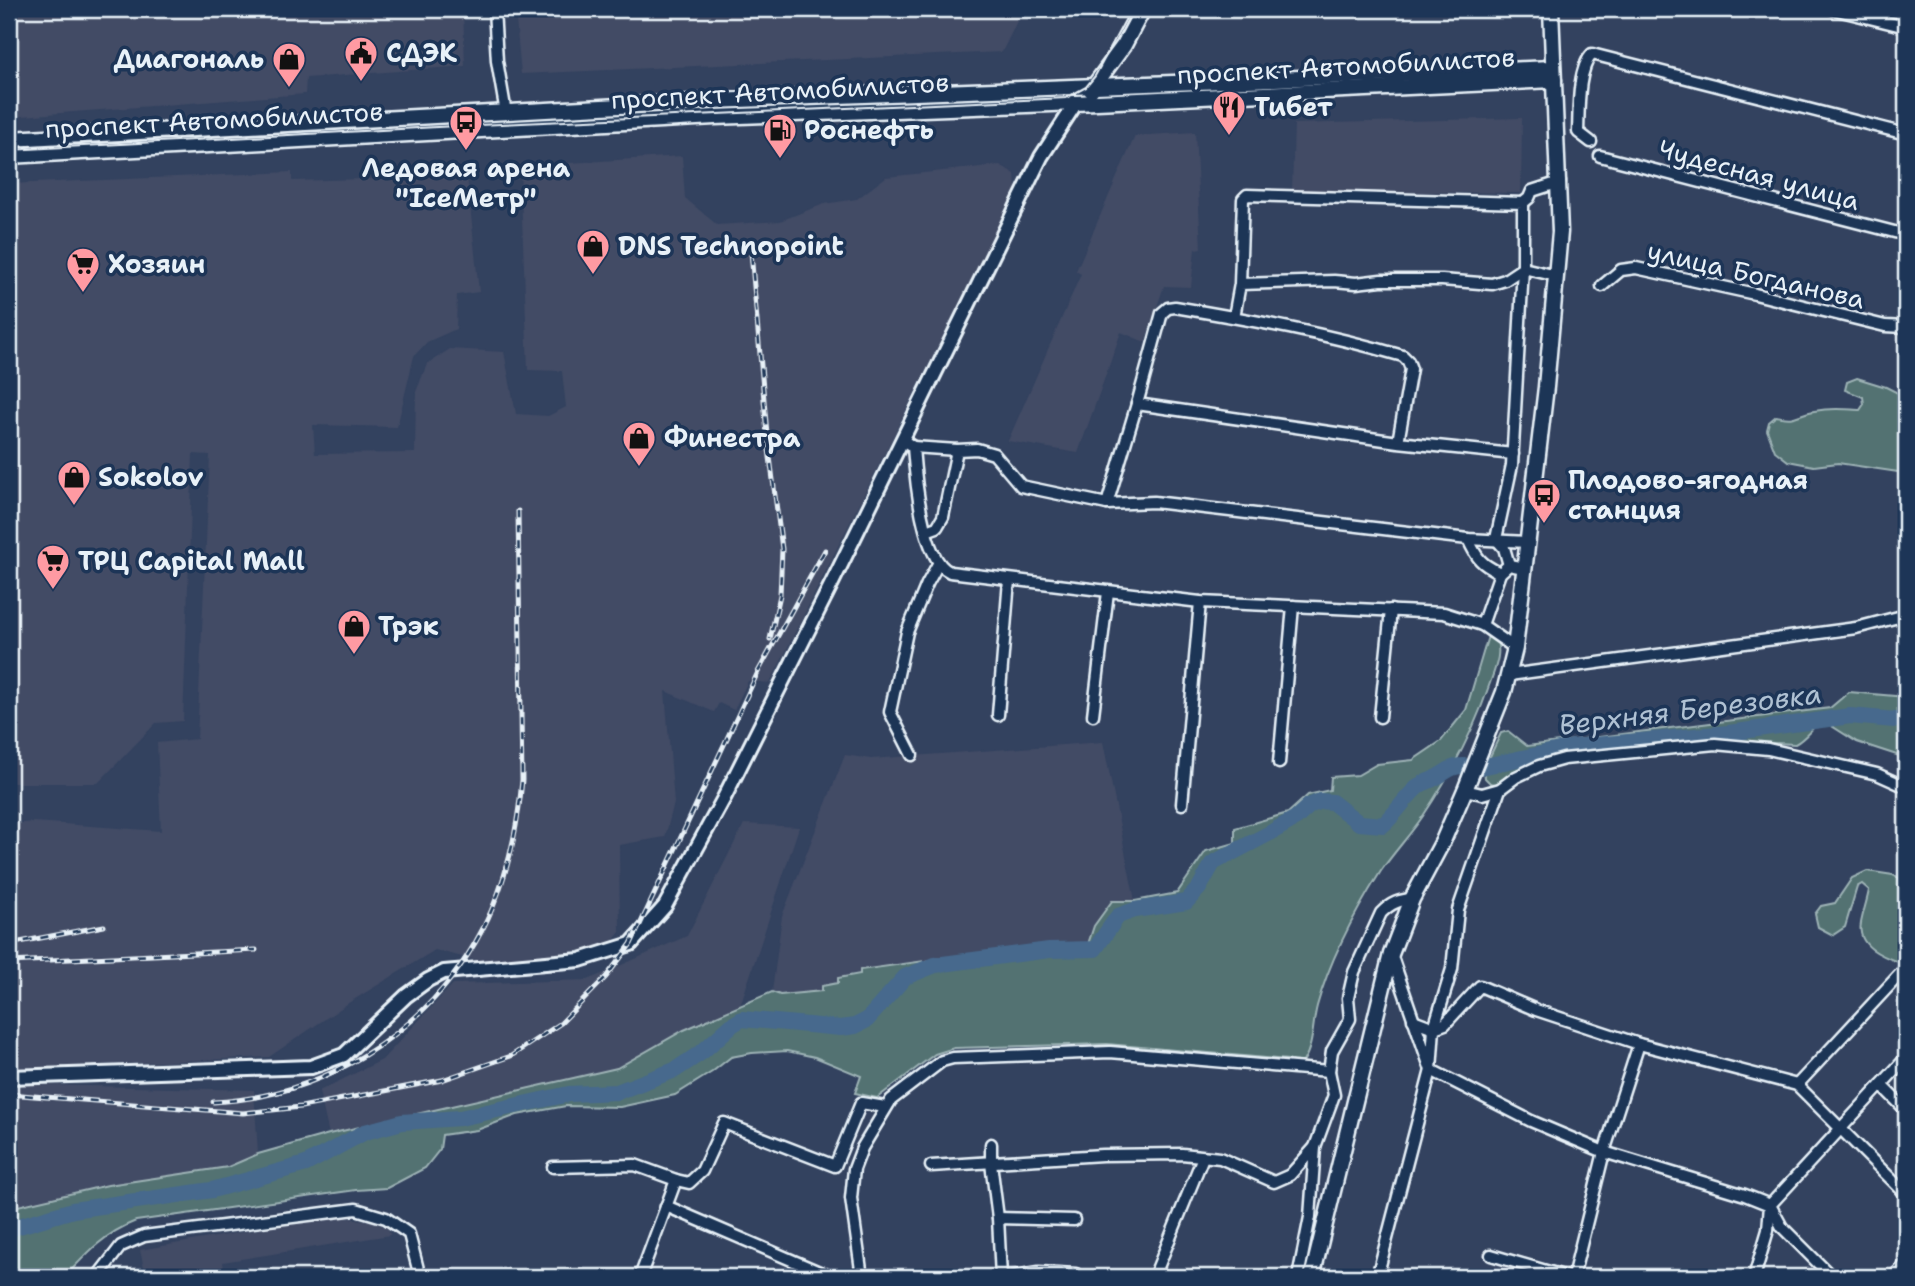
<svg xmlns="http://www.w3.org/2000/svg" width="1915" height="1286" font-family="'Shantell Sans',sans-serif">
<rect width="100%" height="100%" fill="#33425f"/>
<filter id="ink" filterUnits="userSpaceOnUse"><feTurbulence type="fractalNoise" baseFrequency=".0143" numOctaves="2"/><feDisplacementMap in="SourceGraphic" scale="14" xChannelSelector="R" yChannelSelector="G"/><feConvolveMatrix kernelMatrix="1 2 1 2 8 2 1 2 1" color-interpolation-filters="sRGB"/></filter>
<g filter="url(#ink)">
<g fill="#424b65">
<polygon points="9,9 463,9 465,66 306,78 305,94 9,117"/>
<polygon points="515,9 1023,9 1002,52 521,74"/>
<polygon points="1522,118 1521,193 1292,191 1294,124"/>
<polygon points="1195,132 1201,248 1195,249 1191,287 1164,286 1145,342 1121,332 1078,453 1008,441 1081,274 1076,271 1135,136"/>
<polygon points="682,156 685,198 717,225 780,221 824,204 857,199 886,177 1000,165 1015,174 1016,190 770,683 748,681 734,710 719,703 714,712 665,691 674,803 665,837 619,845 620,932 608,947 490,964 435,950 350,1002 269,1057 9,1069 9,824 35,822 161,831 157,743 197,739 210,455 193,454 183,721 156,723 98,783 9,783 9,184 292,172 292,181 467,176 479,292 457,295 456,329 427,342 414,356 397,427 313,425 315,454 415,453 416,392 427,364 450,349 504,352 516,414 548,416 566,407 562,371 528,370 520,166"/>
<polygon points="1103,742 1135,901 1112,901 1094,926 1088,944 1010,949 861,970 861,974 838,978 838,983 823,991 780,995 772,992 782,916 845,755 871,759"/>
<polygon points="744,824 799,827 740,1006 684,1030 617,1068 329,1134 319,1091 382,1060 453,984 588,980 687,936"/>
<polygon points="9,1084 254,1090 258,1154 228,1167 108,1185 9,1208"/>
<polygon points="334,1216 371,1221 388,1228 390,1235 223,1262 225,1277 146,1277 140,1250"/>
</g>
<g fill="#527272" stroke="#9db2b5" stroke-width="2">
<path d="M 1857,378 L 1886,387 L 1906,397 L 1906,477 L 1898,472 L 1838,463 L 1814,466 L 1788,461 L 1775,451 L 1767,430 L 1769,422 L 1776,416 C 1797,421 1796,414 1814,411 C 1830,408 1844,409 1860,410 L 1864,404 L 1863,397 L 1845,390 L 1847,382 Z"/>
<path d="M 1488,636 L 1495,637 C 1503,651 1495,669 1490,683 C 1474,731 1451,774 1423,816 C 1410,835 1394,852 1381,871 C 1355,912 1330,959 1317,1006 C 1312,1025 1314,1045 1303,1062 L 1295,1063 L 1288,1060 L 1107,1044 L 954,1048 L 935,1054 L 877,1098 L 855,1093 L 861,1076 L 815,1057 L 787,1051 L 752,1053 L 731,1057 L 712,1072 L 675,1095 L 620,1107 L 566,1106 L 517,1115 L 477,1130 L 442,1135 L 440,1149 L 425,1168 L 387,1188 L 356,1190 L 136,1221 C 105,1233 87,1253 65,1277 L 9,1277 L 9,1208 L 108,1185 L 228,1167 L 258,1154 L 329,1134 L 617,1068 L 684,1030 L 772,992 L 780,995 L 822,991 L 822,986 L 838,983 L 838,978 L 860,974 L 860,970 L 1010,949 L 1088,944 L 1094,926 L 1112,901 L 1135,901 L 1177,893 L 1206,851 L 1235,843 L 1235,828 L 1288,813 L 1308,795 L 1330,790 L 1331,777 L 1358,775 L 1377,764 L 1413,760 L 1441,741 L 1466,710 Z"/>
<path d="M 1849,692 L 1906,697 L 1906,758 L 1857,742 L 1830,725 L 1819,723 C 1810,730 1805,739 1795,744 L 1716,740 L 1570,752 C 1544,758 1519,767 1500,785 L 1490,783 L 1485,778 L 1484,769 L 1501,733 L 1508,731 L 1527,746 L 1830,708 Z"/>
<path d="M 1867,871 L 1893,875 L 1906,882 L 1906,965 C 1888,958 1856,949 1861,923 C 1863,912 1867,901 1869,890 L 1862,884 L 1857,887 L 1845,927 L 1833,935 L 1818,927 L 1815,914 L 1821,906 L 1835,903 L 1852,878 Z"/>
</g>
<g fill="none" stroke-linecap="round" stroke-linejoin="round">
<g stroke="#46698d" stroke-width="16">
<polyline points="1481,767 1573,747 1729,733 1850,716 1906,721"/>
<path d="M 9,1229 L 73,1210 L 212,1190 L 306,1164 L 365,1132 L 402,1122 L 460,1118 L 569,1094 L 617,1092 L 675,1070 L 702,1052 L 732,1025 L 742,1019 L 841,1028 L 855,1026 L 867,1020 L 905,977 L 935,965 L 1049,950 L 1095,949 L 1118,916 L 1135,910 L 1186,902 L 1199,888 L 1213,863 L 1270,833 L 1296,818 L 1309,806 L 1320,801 L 1332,802 L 1359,823 L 1383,825 C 1397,813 1405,797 1420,785 C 1425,782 1430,781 1435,778 C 1447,772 1450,766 1464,766"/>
</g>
<defs>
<g id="minor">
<polyline points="494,9 497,61 506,113"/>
<polyline points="1833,9 1906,27"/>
<path d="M 1591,142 L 1578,132 C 1579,111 1577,70 1592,54 L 1906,134"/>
<polyline points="1600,156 1906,235"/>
<polyline points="1523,203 1529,198 1532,191 1560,182"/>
<polyline points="1602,286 1621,270 1636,268 1755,294 1885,326 1906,327"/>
<polyline points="1234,317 1240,284 1243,199 1247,195 1523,203 1523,268 1505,280 1492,284 1442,280 1381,280 1356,283 1334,281 1240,284"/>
<path d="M 903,440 L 913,447 C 915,475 922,560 950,572 L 1200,602 L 1444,613 L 1482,625 L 1515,648"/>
<path d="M 1398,442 L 1411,369 L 1408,361 L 1403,356 C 1328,334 1252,320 1175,307 L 1168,308 L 1162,313 L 1137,404 L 1398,442 L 1513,454"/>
<polyline points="913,447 957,450"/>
<polyline points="1107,504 1154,502 1468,539 1527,542"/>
<polyline points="926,531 937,527 943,517 957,450 977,449 994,454 1021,486 1107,504 1137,404"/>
<path d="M 1468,539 C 1477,559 1481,564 1500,573"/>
<polyline points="1509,565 1504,548 1496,539 1512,465 1523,268 1557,276"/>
<polyline points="1482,625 1500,573 1509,565 1524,568"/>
<polyline points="1509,675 1856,628 1906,615"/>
<polyline points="998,715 1009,580"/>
<polyline points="1093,715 1108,592"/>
<polyline points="1380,717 1391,610"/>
<polyline points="912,755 890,712 907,632 927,584 938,564"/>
<polyline points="1279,763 1293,606"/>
<polyline points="1465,790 1482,794 1500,789 1516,777 1539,766 1564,759 1715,744 1768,749 1877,774 1906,787"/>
<polyline points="1182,804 1200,602"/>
<polyline points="1391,954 1431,1070 1531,1121 1604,1152 1745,1195 1770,1205 1782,1227 1832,1277"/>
<polyline points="1413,1020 1434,1028 1445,1024 1480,986 1536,1010 1639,1044"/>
<polyline points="1797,1085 1901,973"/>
<polyline points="1881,1085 1906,1110"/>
<polyline points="991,1144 991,1163 998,1218 1001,1277"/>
<path d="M 931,1166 L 1102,1155 L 1182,1154 L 1220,1158 L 1274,1182 L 1290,1175 L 1315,1147 L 1334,1095 L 1329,1071 L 1332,1051 L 1350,1019 L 1348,998 L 1354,972 L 1381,913 C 1391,903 1399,900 1412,899"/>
<polyline points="553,1167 635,1165 676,1180"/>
<polyline points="666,1206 831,1277"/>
<polyline points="998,1218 1074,1220"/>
<polyline points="1491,1255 1567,1277"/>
<polyline points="97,1277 121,1246 144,1236 356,1209 386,1218 409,1234 420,1277"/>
<polyline points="640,1277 676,1180 689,1183 702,1171 724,1123 835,1166 861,1103 885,1107"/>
<polyline points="862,1277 851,1198 854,1169 862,1148 891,1100 942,1061 953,1058 1110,1052 1329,1071"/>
<polyline points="1009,1277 1039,1272 1076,1274"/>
<polyline points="1154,1277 1203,1157"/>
<polyline points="1298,1277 1310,1217 1315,1147"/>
<polyline points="1377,1277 1431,1070 1434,1028 1452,969 1458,910 1500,789"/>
<polyline points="1573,1277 1604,1152 1639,1044 1797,1085 1906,1194"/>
<polyline points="1754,1277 1768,1230 1770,1205 1906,1058"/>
<polyline points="1893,1277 1906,1264"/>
</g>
<polyline id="tertiary" points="9,1077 311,1067 344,1055 406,996 428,980 444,972 580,960 631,944 665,906 724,798 833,581 1041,157 1076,103"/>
<g id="primary">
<polyline points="1091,90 1124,45 1143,9"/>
<polyline points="9,139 712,101 1553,68"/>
<polyline points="9,156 715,117 1076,103 1554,80"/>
<polyline points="1312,1277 1391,954 1412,899 1443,841 1465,790 1504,692 1515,648 1546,387 1560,232 1551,9"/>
</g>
</defs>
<use href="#minor" stroke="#e8f1f8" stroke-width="15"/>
<use href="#tertiary" stroke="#e8f1f8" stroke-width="18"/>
<use href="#primary" stroke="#e8f1f8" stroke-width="19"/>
<use href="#minor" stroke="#1d3557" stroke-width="10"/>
<use href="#tertiary" stroke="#1d3557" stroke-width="12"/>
<use href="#primary" stroke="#1d3557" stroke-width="14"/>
<polyline stroke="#e8f1f8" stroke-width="2" points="9,150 456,126 1066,98 1086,87 1095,76 1131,9"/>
<defs>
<g id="rail">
<polyline points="750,241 767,434 782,549 780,595 770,639"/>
<polyline points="9,944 104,926"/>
<polyline points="9,962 256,950"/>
<polyline points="9,1094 243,1113 301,1107 442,1080 511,1056 561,1023 606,977 631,944 758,672 825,550"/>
<path d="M 213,1102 C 320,1097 421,1036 475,943 C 504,894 517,836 522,780 L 518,511"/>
</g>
</defs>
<use href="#rail" stroke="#e8f1f8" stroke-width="5"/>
<use href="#rail" stroke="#1d3557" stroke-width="2.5" stroke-dasharray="8" stroke-linecap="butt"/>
</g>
</g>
<defs>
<symbol id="civic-pin" viewBox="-11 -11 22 30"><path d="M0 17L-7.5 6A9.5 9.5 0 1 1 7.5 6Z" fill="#ff9aa2" stroke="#1d3557"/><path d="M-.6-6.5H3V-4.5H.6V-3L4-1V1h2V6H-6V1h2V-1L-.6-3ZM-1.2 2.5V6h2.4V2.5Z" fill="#111"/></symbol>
<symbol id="shop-pin" viewBox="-11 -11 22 30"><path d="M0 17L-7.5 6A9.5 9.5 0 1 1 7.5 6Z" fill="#ff9aa2" stroke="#1d3557"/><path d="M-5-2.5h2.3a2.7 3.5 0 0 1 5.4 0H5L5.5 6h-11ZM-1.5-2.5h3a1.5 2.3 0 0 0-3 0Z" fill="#111"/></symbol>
<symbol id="restaurant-pin" viewBox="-11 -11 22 30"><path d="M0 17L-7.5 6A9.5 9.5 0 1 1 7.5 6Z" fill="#ff9aa2" stroke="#1d3557"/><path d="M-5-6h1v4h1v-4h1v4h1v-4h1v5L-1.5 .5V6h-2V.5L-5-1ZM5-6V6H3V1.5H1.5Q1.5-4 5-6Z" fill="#111"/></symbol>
<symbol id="bus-pin" viewBox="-11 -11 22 30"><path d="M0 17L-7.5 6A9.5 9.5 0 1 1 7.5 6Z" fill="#ff9aa2" stroke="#1d3557"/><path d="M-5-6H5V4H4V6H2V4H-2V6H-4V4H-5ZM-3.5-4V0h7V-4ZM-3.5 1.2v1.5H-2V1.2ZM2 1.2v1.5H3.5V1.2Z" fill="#111"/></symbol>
<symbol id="fuel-pin" viewBox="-11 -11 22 30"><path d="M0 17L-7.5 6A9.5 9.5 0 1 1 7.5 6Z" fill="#ff9aa2" stroke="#1d3557"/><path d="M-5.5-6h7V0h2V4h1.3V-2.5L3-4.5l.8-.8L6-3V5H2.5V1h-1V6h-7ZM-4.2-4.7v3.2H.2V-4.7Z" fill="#111"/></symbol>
<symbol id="supermarket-pin" viewBox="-11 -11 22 30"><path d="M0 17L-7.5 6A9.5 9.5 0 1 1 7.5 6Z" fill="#ff9aa2" stroke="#1d3557"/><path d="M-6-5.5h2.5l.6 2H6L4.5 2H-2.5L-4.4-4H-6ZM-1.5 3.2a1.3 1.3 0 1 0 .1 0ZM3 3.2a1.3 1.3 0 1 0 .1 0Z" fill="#111"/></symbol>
</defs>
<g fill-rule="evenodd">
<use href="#civic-pin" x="342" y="34" width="38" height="52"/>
<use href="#shop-pin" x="270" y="40" width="38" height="52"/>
<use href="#restaurant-pin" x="1210" y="88" width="38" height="52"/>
<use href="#bus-pin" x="447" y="103" width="38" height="52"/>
<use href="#fuel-pin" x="761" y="111" width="38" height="52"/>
<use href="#shop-pin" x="574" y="227" width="38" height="52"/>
<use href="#supermarket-pin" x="64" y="245" width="38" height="52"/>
<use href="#shop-pin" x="620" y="419" width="38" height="52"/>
<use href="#shop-pin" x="55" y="458" width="38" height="52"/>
<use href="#bus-pin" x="1525" y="476" width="38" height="52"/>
<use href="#supermarket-pin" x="34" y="542" width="38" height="52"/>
<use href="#shop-pin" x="335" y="607" width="38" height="52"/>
</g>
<g text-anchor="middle" stroke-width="7" stroke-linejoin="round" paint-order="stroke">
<g font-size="26" font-weight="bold" fill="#e8f1f8" stroke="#1d3557" text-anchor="start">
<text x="386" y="62">СДЭК</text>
<text x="264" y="68" text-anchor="end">Диагональ</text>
<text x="1254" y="116">Тибет</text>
<text x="804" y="139">Роснефть</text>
<text x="466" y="177" text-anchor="middle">Ледовая арена<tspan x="466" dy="30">"IceМетр"</tspan></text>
<text x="618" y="255">DNS Technopoint</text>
<text x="108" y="273">Хозяин</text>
<text x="664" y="447">Финестра</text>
<text x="98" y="486">Sokolov</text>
<text x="1568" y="489">Плодово-ягодная<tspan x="1568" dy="30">станция</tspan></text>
<text x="78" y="570">ТРЦ Capital Mall</text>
<text x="378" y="635">Трэк</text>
</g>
<g font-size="26" fill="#e8f1f8" stroke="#1d3557">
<text transform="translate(1346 66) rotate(-3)" y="9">проспект Автомобилистов</text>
<text transform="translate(780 91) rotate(-3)" y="9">проспект Автомобилистов</text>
<text transform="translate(214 120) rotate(-3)" y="9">проспект Автомобилистов</text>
<text transform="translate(1759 175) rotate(15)" y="9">Чудесная улица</text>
<text transform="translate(1756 275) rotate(13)" y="9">улица Богданова</text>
</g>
<g font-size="28" font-style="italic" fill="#afc1d3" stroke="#1d3557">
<text transform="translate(1690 709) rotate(-7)" y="10">Верхняя Березовка</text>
</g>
</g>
<rect width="1915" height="1286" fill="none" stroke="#1d3557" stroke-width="35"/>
<rect x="18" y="18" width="1880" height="1251" fill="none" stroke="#e8f1f8" stroke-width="2.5" filter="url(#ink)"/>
</svg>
